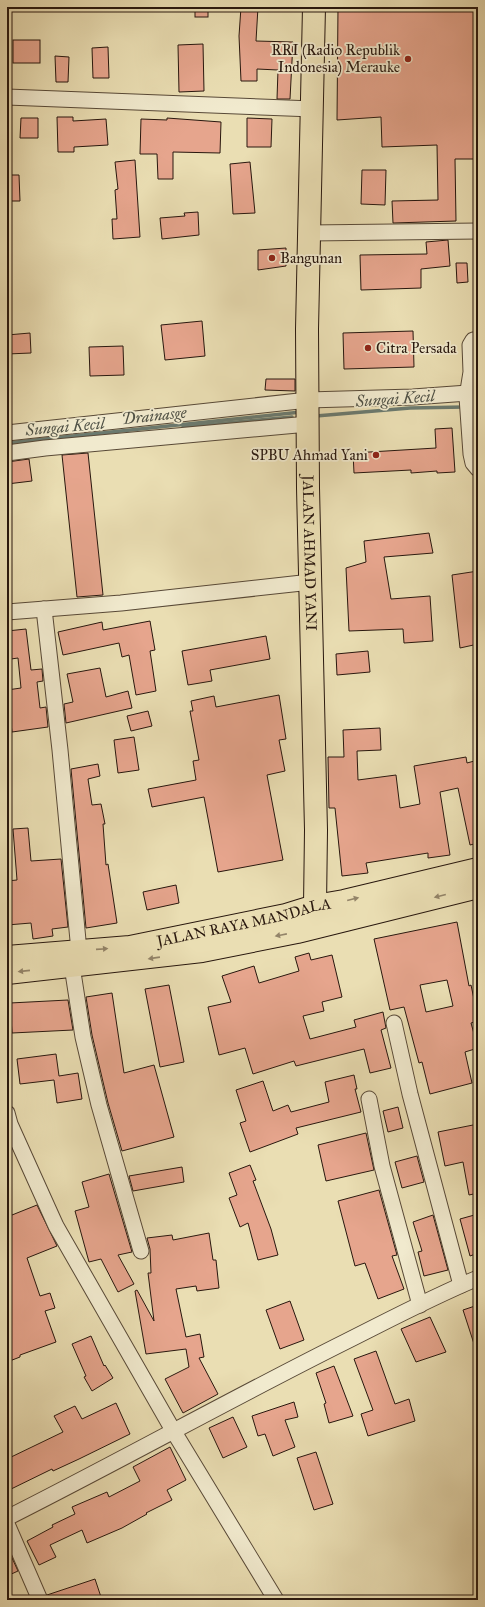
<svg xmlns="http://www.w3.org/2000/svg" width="485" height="1607" font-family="'IM FELL Great Primer',serif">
<rect width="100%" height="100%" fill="#eadeb3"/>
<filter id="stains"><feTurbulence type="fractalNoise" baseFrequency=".005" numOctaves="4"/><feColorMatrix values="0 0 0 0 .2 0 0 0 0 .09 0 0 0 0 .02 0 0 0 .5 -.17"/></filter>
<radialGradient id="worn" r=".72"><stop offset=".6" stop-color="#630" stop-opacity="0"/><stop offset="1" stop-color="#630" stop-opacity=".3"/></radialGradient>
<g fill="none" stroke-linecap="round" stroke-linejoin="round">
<g stroke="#6b7a6f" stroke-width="3.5">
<polyline points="316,416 410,408 465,407"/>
<polyline points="183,427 292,417"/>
<polyline points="7,443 301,412"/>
</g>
</g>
<g fill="#e6a58d" stroke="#28170e" fill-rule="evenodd">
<rect x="195" y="7" width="13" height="10"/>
<polygon points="241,7 258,7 256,41 293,42 290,99 277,99 278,70 257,69 257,81 241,81 239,36"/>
<polygon points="338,7 478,7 478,159 455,159 456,221 393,223 392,201 438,200 437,145 382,147 381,117 337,120"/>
<rect x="13" y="40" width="27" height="23"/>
<polygon points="203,44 204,91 179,92 178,45"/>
<polygon points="108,47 109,78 93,78 92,48"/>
<polygon points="55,56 69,57 68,82 56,82"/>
<polygon points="57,117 73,117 73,121 106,119 108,145 74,147 74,152 58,152"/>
<polygon points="21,118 38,118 38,138 20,138"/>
<polygon points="167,118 221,122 220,153 173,152 173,179 158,179 157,154 140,154 141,119 167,120"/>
<polygon points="247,118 272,119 271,147 247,147"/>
<polygon points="135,160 140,237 113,239 112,219 117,219 115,190 118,189 115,162"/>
<polygon points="250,162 255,213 233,214 230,164"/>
<polygon points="362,170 386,170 385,205 361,204"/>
<polygon points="7,175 19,175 20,201 7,201"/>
<polygon points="198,212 199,235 162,239 160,218 185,216 184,213"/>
<polygon points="448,240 450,266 421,269 421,288 361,290 360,255 427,254 426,242"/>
<polygon points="286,248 286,266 258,270 258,250"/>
<polygon points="456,263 467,263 468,282 457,283"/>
<polygon points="202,321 205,356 165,360 161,325"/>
<polygon points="413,331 414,367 344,369 343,333"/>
<polygon points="30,333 31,353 7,354 7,335"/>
<polygon points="123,346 124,375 90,376 89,347"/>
<polygon points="266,379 295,379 295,391 265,390"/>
<polygon points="452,428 455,472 437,473 437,471 411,473 411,470 354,473 353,453 436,448 435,429"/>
<polygon points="88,453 103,595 77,597 62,455"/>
<polygon points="29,459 32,481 7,484 7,462"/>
<polygon points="429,533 433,553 384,557 391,599 430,596 433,641 404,643 403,629 349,631 346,568 366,562 364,541"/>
<polygon points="478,571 478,644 460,648 452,575"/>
<polygon points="150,621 155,650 150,651 156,691 136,695 129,655 122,657 119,643 63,655 58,632 102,622 103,630"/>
<polygon points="26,629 31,670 42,669 43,681 37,682 40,708 46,707 48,727 12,732 7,690 21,688 18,658 11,659 7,631"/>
<polygon points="266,636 270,659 210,670 212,681 188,685 182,651"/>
<polygon points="368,651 370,672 337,675 336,654"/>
<polygon points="100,668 106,697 128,691 132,708 66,723 64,704 73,702 67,674"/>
<polygon points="279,695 286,739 279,740 285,771 267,775 283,860 218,872 204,797 152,807 148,789 196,780 193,761 199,760 190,711 193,711 191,701 214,696 216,707"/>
<polygon points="148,711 152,726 131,731 127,716"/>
<polygon points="380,728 381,750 357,751 358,780 396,775 400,808 420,804 414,766 466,757 467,763 478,760 478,843 470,845 458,788 440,792 450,855 428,858 428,853 366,863 368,873 342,876 335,808 329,808 328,757 344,757 343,730"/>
<polygon points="134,737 139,770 118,773 114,740"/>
<polygon points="98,764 100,776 88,779 92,805 101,804 105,824 103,824 106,865 108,864 117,923 86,928 71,769"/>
<polygon points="28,828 31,861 61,859 68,927 52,929 53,936 33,939 31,923 7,925 7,881 17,880 13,829"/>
<polygon points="176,885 179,903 147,910 143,892"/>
<path d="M 457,922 L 469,986 L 471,985 L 478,1018 L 478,1021 L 471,1023 L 478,1048 L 465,1052 L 472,1083 L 430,1094 L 422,1062 L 419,1063 L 404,1007 L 390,1010 L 374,939 ZM 447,980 L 453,1006 L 426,1012 L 420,985 Z"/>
<polygon points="309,953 311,960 332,955 342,997 322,1002 324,1011 303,1016 310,1039 356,1027 354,1020 383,1012 386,1028 381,1030 391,1068 370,1073 364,1049 296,1066 294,1061 253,1074 245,1048 219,1055 208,1007 231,1002 222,976 254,966 259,983 299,971 295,957"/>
<polygon points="169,985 184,1062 160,1067 145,989"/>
<polygon points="112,993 124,1073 154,1065 174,1137 122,1151 108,1103 92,1035 86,997"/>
<polygon points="68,1000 73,1030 12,1033 10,1003"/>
<polygon points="56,1054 59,1076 78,1073 82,1099 57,1103 54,1080 20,1084 17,1059"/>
<polygon points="354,1075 357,1089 355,1089 361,1112 296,1128 298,1134 250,1152 240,1123 246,1121 236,1090 263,1081 273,1111 288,1105 291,1112 329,1102 325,1082"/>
<polygon points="398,1107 403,1128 388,1132 383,1111"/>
<polygon points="478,1124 478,1193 469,1195 463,1162 445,1166 438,1132"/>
<polygon points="366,1133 374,1170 326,1181 318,1145"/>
<polygon points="417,1156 424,1182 402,1188 395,1162"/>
<polygon points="250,1165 256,1180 253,1181 271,1229 278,1255 258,1260 248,1223 240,1227 229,1198 237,1195 229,1173"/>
<polygon points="182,1167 184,1182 133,1191 129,1176"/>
<polygon points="109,1174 132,1252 118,1255 134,1284 118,1292 101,1259 89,1262 75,1211 89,1207 82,1182"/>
<polygon points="379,1190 397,1255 392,1256 404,1289 378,1299 365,1263 355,1266 338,1201"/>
<polygon points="37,1205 57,1246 27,1258 40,1296 50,1293 55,1308 45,1311 56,1342 20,1355 20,1357 7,1362 7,1217"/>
<polygon points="478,1214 478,1253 470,1256 460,1219"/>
<polygon points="433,1215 448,1270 424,1276 418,1252 422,1251 413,1222"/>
<polygon points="209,1233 213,1260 216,1260 219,1288 197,1291 196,1286 176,1289 186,1337 200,1334 204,1357 199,1358 218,1394 183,1413 165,1379 189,1367 186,1349 146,1354 135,1291 137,1290 154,1321 148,1273 151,1273 150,1249 147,1238 172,1235 173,1240"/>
<polygon points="290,1301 304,1340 280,1349 266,1310"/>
<polygon points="478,1305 478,1349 476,1350 463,1310"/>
<polygon points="430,1317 446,1352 416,1362 401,1329"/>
<polygon points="91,1336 104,1366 105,1365 113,1378 92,1391 84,1377 86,1376 72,1344"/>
<polygon points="376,1351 395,1404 409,1399 415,1421 368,1436 361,1414 373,1410 354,1359"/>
<polygon points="334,1366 353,1416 329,1423 324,1404 326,1403 316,1373"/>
<polygon points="294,1402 298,1417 285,1420 295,1447 273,1456 265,1434 258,1436 252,1416"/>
<polygon points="116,1403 130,1434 79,1459 53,1471 52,1469 7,1491 7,1459 63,1432 54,1416 75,1406 82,1419"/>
<polygon points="233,1417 247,1447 223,1458 209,1428"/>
<polygon points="170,1447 186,1480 167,1490 172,1500 146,1513 147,1514 122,1528 87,1543 82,1530 50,1545 56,1557 39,1565 27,1541 53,1527 52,1525 75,1514 72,1507 107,1492 109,1497 140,1481 133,1467"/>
<polygon points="316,1452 333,1504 314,1510 297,1458"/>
<polygon points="7,1547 18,1571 7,1576"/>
<polygon points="95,1579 102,1600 49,1600 47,1595"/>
</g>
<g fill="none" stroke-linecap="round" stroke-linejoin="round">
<defs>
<g id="minor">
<polyline points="7,97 313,109"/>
<polyline points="309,233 478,231"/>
<polyline points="478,339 473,340 470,345 471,372 467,397 471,454 473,463 478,469"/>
<polyline points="7,433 308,400 413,397 468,393"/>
<polyline points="7,453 45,448 308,424"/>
<polyline points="44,609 60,750 79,951"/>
<polyline points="7,612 121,603 311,582"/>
<polyline points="72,966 83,1037 99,1105 141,1251"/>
<polyline points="394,1023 410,1094 461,1285"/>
<polyline points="369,1099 382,1166 420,1305"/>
<polyline points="7,1113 10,1124 56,1226 174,1432 276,1600"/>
<path d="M 7,1518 C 120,1461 231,1399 345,1342 C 389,1320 432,1297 478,1278"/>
<polyline points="7,1524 40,1600"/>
</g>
<g id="highway">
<path id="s1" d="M 314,7 L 307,329 L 308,488 L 316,830 L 315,906 L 319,926"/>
<path id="s2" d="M 7,957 L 130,947 L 286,915 L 315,906 L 344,901 L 478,869"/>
<polyline points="7,973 202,951 297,932 478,887"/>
</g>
</defs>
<use href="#minor" stroke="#584937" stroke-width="17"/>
<use href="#highway" stroke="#28170e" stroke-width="24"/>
<use href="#minor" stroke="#f1eace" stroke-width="15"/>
<use href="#highway" stroke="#eadeb3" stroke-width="22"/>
</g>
<defs><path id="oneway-solid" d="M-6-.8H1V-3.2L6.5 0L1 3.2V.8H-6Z"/></defs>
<g fill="#938469">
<use href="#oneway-solid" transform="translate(440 896) rotate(166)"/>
<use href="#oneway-solid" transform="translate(353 899) rotate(-14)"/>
<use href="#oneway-solid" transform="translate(281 935) rotate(169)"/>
<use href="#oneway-solid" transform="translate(102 949) rotate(-4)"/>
<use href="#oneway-solid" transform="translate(154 958) rotate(172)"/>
<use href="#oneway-solid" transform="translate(24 971) rotate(174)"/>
</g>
<g fill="#8f2418" stroke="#f1eace" stroke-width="1.5">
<circle cx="408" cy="59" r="4"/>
<circle cx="272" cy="258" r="4"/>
<circle cx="368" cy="348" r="4"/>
<circle cx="376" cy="455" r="4"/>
</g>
<g text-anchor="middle" stroke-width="3.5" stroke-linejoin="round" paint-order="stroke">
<g font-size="15" fill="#28170e" stroke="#f1eace" text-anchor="end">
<text x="400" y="55">RRI (Radio Republik<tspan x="400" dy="17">Indonesia) Merauke</tspan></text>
<text x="280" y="263" text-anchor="start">Bangunan</text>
<text x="376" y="353" text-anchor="start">Citra Persada</text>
<text x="368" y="460">SPBU Ahmad Yani</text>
</g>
<g font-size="15" fill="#28170e" stroke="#f1eace">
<text dy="5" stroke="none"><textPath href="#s1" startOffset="546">JALAN AHMAD YANI</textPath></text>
<text dy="5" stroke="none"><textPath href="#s2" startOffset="240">JALAN RAYA MANDALA</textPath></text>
</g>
<g font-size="16" font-style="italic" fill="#4f5146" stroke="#f1eace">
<text transform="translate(395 398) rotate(-4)" y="6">Sungai Kecil</text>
<text transform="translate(154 415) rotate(-6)" y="6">Drainasge</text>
<text transform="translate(65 426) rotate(-5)" y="6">Sungai Kecil</text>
</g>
</g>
<rect width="485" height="1607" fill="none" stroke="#eadeb3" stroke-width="24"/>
<rect x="8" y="8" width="469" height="1591" fill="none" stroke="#28170e" stroke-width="2"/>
<rect x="12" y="12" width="461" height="1583" fill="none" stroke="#28170e"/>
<rect width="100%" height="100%" filter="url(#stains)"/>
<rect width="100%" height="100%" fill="url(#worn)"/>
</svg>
